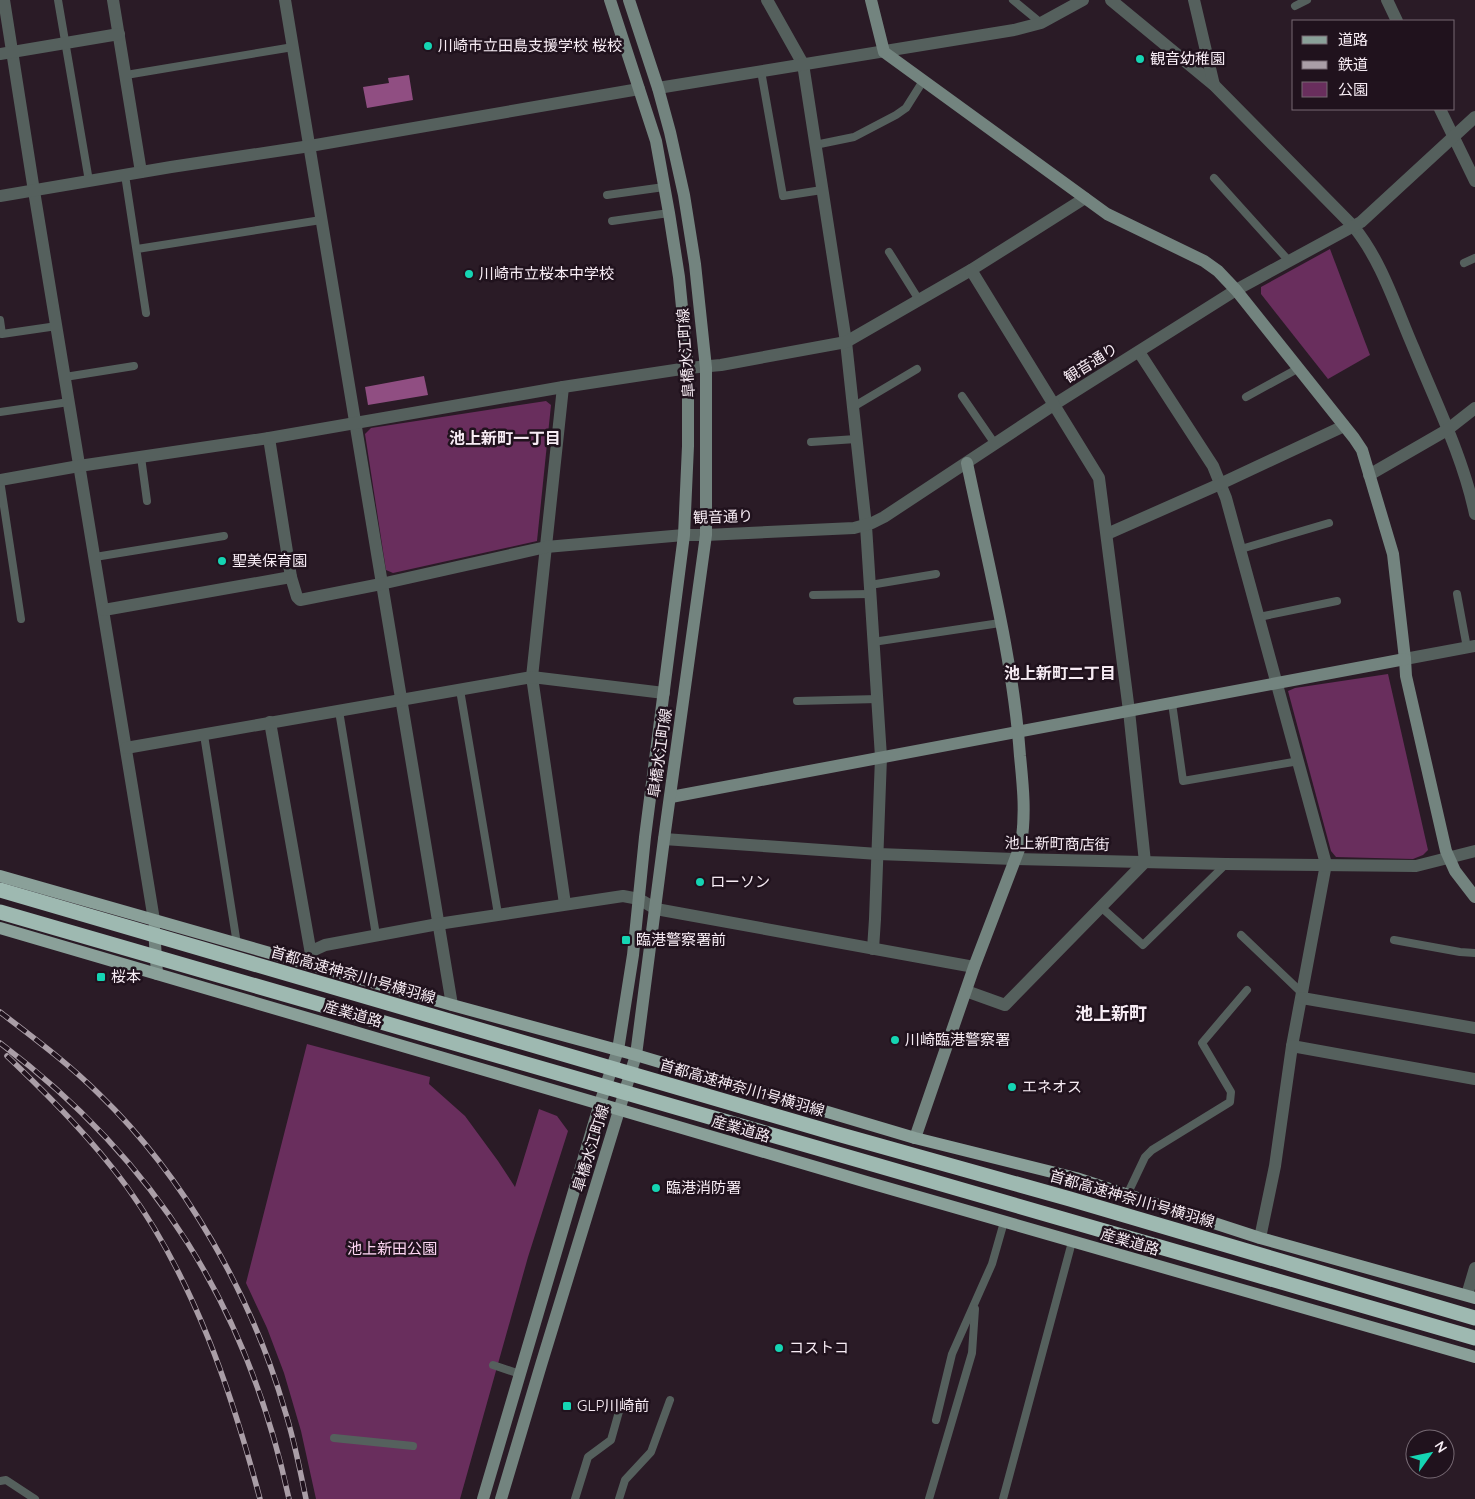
<svg xmlns="http://www.w3.org/2000/svg" width="1475" height="1499" font-family="Quicksand,'Noto Sans JP',sans-serif">
<rect width="100%" height="100%" fill="#2a1b26"/>
<g fill="#692e5d">
<polygon points="1330,249 1370,355 1328,379 1261,294 1261,287"/>
<polygon points="546,401 551,405 537,541 393,573 386,570 365,434 371,428"/>
<polygon points="1388,674 1428,850 1423,855 1413,859 1336,857 1331,851 1288,691 1295,688"/>
<polygon points="307,1044 430,1077 429,1084 465,1116 498,1161 515,1187 539,1109 557,1116 568,1131 528,1257 460,1499 316,1499 301,1431 284,1373 267,1328 246,1283"/>
</g>
<g fill="#904e82">
<polygon points="409,75 413,100 367,108 363,87 389,83 388,78"/>
<polygon points="424,376 428,395 368,405 365,387"/>
</g>
<g fill="none" stroke-linecap="round" stroke-linejoin="round">
<g stroke="#55605d" stroke-width="8">
<polyline points="58,0 89,181"/>
<polyline points="1013,0 1041,23"/>
<polyline points="1295,6 1307,0"/>
<polyline points="761,71 783,196 822,190"/>
<polyline points="126,75 293,47"/>
<polyline points="815,145 854,137 896,115 906,108 923,81"/>
<polyline points="125,175 146,313"/>
<polyline points="1214,178 1289,261"/>
<polyline points="607,195 664,187"/>
<polyline points="612,221 669,213"/>
<polyline points="137,249 321,220"/>
<polyline points="889,252 919,300"/>
<polyline points="1464,263 1475,258"/>
<polyline points="0,320 2,334 57,326"/>
<polyline points="65,377 134,366"/>
<polyline points="962,396 995,444"/>
<polyline points="1246,397 1299,368"/>
<polyline points="853,407 917,369"/>
<polyline points="0,412 69,402"/>
<polyline points="811,442 856,439"/>
<polyline points="141,457 147,501"/>
<polyline points="0,480 21,619"/>
<polyline points="1241,549 1329,523"/>
<polyline points="95,557 224,536"/>
<polyline points="870,585 936,574"/>
<polyline points="1457,594 1467,648"/>
<polyline points="813,595 870,594"/>
<polyline points="1259,617 1337,601"/>
<polyline points="873,642 1000,623"/>
<polyline points="460,690 498,914"/>
<polyline points="797,701 878,699"/>
<polyline points="1172,703 1183,781 1299,761"/>
<polyline points="339,711 376,935"/>
<polyline points="204,735 237,944"/>
<polyline points="1101,907 1143,945 1226,864"/>
<polyline points="1241,935 1303,994"/>
<polyline points="1394,940 1460,952 1475,953"/>
<polyline points="1127,1195 1145,1157 1152,1150 1230,1102 1231,1092 1202,1043 1247,990"/>
<polyline points="493,1365 520,1374"/>
<polyline points="936,1420 952,1354 992,1264 1004,1222"/>
<polyline points="334,1438 413,1446"/>
<polyline points="0,1481 6,1480 35,1499"/>
<polyline points="575,1499 588,1457 611,1440 620,1408"/>
<polyline points="619,1499 625,1480 651,1452 670,1400"/>
<polyline points="929,1499 972,1353 975,1309"/>
<polyline points="1003,1499 1072,1242"/>
</g>
<g stroke="#55605d" stroke-width="12">
<polyline points="4,0 34,191 154,920"/>
<polyline points="113,0 141,172"/>
<polyline points="285,0 452,1005"/>
<polyline points="767,0 803,64 846,342 853,407 866,526 881,757 875,919 873,949"/>
<path d="M 1111,0 L 1214,85 L 1353,226 C 1382,261 1396,308 1414,349 C 1436,403 1463,457 1475,514"/>
<polyline points="1194,0 1214,85"/>
<polyline points="1387,0 1397,21"/>
<polyline points="0,54 119,34"/>
<polyline points="658,88 1014,30 1041,23 1083,0"/>
<polyline points="1440,109 1475,181"/>
<polyline points="0,196 171,167 310,146 639,89"/>
<polyline points="1139,352 1213,466 1226,498 1326,864 1292,1046 1275,1166 1260,1238"/>
<polyline points="563,387 532,677 565,904"/>
<polyline points="269,438 291,577 297,597 300,600 381,584 546,547 684,535 706,535 854,528 872,523 884,517 1055,404 1236,290 1361,222 1475,117"/>
<polyline points="1369,475 1447,430 1475,408"/>
<polyline points="0,480 79,466 269,438 563,387 688,368 721,365 846,342 971,270 1085,198"/>
<polyline points="1107,534 1220,484 1344,426"/>
<polyline points="104,610 291,577"/>
<polyline points="1405,659 1475,646"/>
<polyline points="270,722 311,954"/>
<polyline points="126,748 532,677 664,693"/>
<polyline points="664,839 878,854 1014,859 1226,864 1416,866 1475,851"/>
<polyline points="304,963 314,950 325,945 438,924 623,896 639,899 656,909 974,967"/>
<polyline points="966,991 1005,1005 1145,862 1129,711 1099,478 971,270"/>
<polyline points="1302,998 1475,1028"/>
<polyline points="1292,1046 1475,1079"/>
<polyline points="1467,1295 1475,1268"/>
</g>
<g stroke="#73847f" stroke-width="12">
<polyline points="871,0 884,52 1107,214 1204,261 1218,271 1236,290 1354,438 1362,450 1393,554 1405,659 1406,676 1446,851 1455,871 1475,897"/>
<polyline points="671,797 1405,659"/>
<polyline points="154,928 157,974"/>
<path d="M 915,1138 L 974,967 L 1021,844 C 1026,814 1023,786 1020,756 C 1013,657 987,560 967,463"/>
<polyline points="483,1499 600,1103 618,1050 633,955 645,837 684,535 688,446 688,368 679,277 669,213 656,141 610,0"/>
<polyline points="501,1499 541,1365 636,1055 664,839 706,535 706,368 695,264 684,195 670,132 658,88 629,0"/>
</g>
<g stroke="#8aa099" stroke-width="12">
<polyline points="0,876 452,1005 636,1055 915,1138 1076,1178 1260,1238 1475,1298"/>
<polyline points="0,928 870,1183 1475,1357"/>
</g>
<defs>
<g id="rail">
<path d="M 0,1012 C 34,1038 69,1064 99,1094 C 185,1177 252,1296 285,1411 C 294,1439 300,1470 306,1499"/>
<path d="M 0,1043 C 157,1161 248,1308 289,1499"/>
<path d="M 7,1056 C 50,1097 92,1139 127,1187 C 194,1280 231,1390 260,1499"/>
</g>
</defs>
<use href="#rail" stroke="#aa9ea7" stroke-width="5.5"/>
<use href="#rail" stroke="#20121d" stroke-width="4" stroke-dasharray="11" stroke-linecap="butt"/>
<g stroke="#9eb9b1" stroke-width="15">
<polyline points="0,890 834,1133 1070,1199 1475,1318"/>
<polyline points="0,912 1475,1338"/>
</g>
</g>
<g fill="#15d5b3" stroke="#20121d" stroke-width="2">
<circle cx="428" cy="46" r="5"/>
<circle cx="1140" cy="59" r="5"/>
<circle cx="469" cy="274" r="5"/>
<circle cx="222" cy="561" r="5"/>
<circle cx="700" cy="882" r="5"/>
<rect x="621" y="935" width="10" height="10" rx="2.5"/>
<rect x="96" y="972" width="10" height="10" rx="2.5"/>
<circle cx="895" cy="1040" r="5"/>
<circle cx="1012" cy="1087" r="5"/>
<circle cx="656" cy="1188" r="5"/>
<circle cx="779" cy="1348" r="5"/>
<rect x="562" y="1401" width="10" height="10" rx="2.5"/>
</g>
<g text-anchor="middle" stroke-width="5" stroke-linejoin="round" paint-order="stroke">
<g font-size="15" fill="#f7ecf4" stroke="#20121d" text-anchor="start">
<text x="438" y="51">川崎市立田島支援学校 桜校</text>
<text x="1150" y="64">観音幼稚園</text>
<text x="479" y="279">川崎市立桜本中学校</text>
<text x="232" y="566">聖美保育園</text>
<text x="710" y="887">ローソン</text>
<text x="636" y="945">臨港警察署前</text>
<text x="111" y="982">桜本</text>
<text x="905" y="1045">川崎臨港警察署</text>
<text x="1022" y="1092">エネオス</text>
<text x="666" y="1193">臨港消防署</text>
<text x="789" y="1353">コストコ</text>
<text x="577" y="1411">GLP川崎前</text>
</g>
<g font-size="15" fill="#f7ecf4" stroke="#20121d">
<text transform="translate(686 353) rotate(-94)" y="5">皐橋水江町線</text>
<text transform="translate(1091 363) rotate(-32)" y="5">観音通り</text>
<text transform="translate(723 517) rotate(-2)" y="5">観音通り</text>
<text transform="translate(660 753) rotate(-82)" y="5">皐橋水江町線</text>
<text transform="translate(1057 844) rotate(1)" y="5">池上新町商店街</text>
<text transform="translate(353 975) rotate(16)" y="5">首都高速神奈川1号横羽線</text>
<text transform="translate(353 1014) rotate(16)" y="5">産業道路</text>
<text transform="translate(742 1088) rotate(16)" y="5">首都高速神奈川1号横羽線</text>
<text transform="translate(741 1129) rotate(16)" y="5">産業道路</text>
<text transform="translate(591 1148) rotate(-73)" y="5">皐橋水江町線</text>
<text transform="translate(1132 1199) rotate(16)" y="5">首都高速神奈川1号横羽線</text>
<text transform="translate(1130 1242) rotate(16)" y="5">産業道路</text>
</g>
<g font-size="15" fill="#fdd6f3" stroke="#20121d">
<text x="392" y="1254">池上新田公園</text>
</g>
<g font-size="16" font-weight="bold" fill="#f7ecf4" stroke="#20121d">
<text x="505" y="444">池上新町一丁目</text>
<text x="1060" y="679">池上新町二丁目</text>
</g>
<g font-size="18" font-weight="bold" fill="#f7ecf4" stroke="#20121d">
<text x="1111" y="1020">池上新町</text>
</g>
</g>
<rect x="1292" y="20" width="162" height="90" fill="#20121d" stroke="#766973"/>
<rect x="1302" y="36" width="25" height="8" fill="#8aa099" stroke="#766973"/>
<text x="1338" y="45" font-size="15" fill="#f7ecf4">道路</text>
<rect x="1302" y="61" width="25" height="8" fill="#aa9ea7" stroke="#766973"/>
<text x="1338" y="70" font-size="15" fill="#f7ecf4">鉄道</text>
<rect x="1302" y="82" width="25" height="15" fill="#692e5d" stroke="#766973"/>
<text x="1338" y="95" font-size="15" fill="#f7ecf4">公園</text>
<g transform="translate(1430 1454) rotate(57)"><circle r="24" fill="#20121d" stroke="#766973"/>
<path d="M0-4L9 19L0 12L-9 19Z" fill="#15d5b3"/>
<text y="-8" font-size="14" font-weight="bold" text-anchor="middle" fill="#f7ecf4">N</text>
</g>
</svg>
